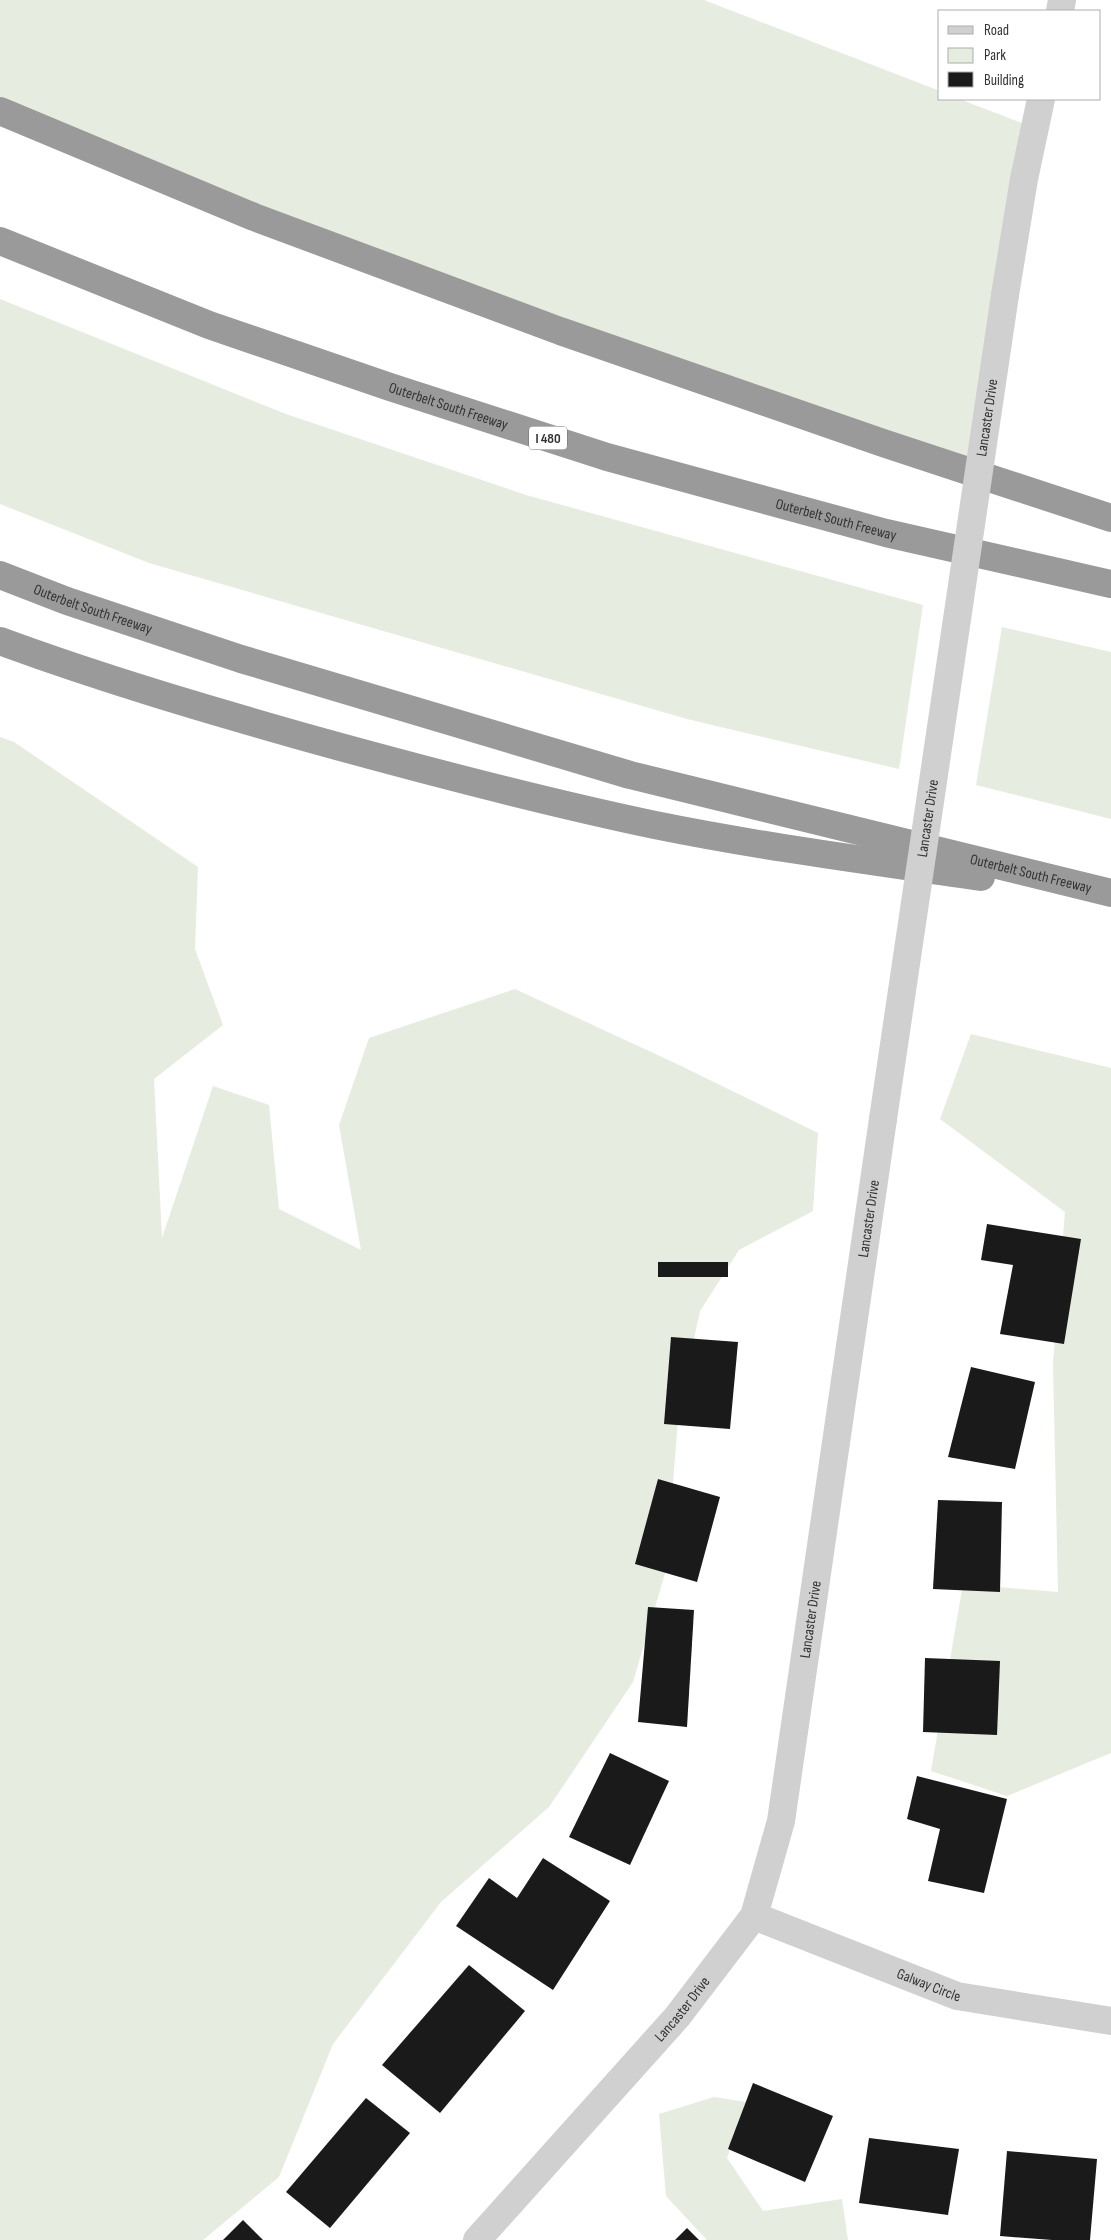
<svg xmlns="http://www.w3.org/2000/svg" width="1111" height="2240" font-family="'Sofia Sans Condensed',sans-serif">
<rect width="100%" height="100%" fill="#fff"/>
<g fill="#e6ecdf">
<polygon points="0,0 704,0 940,91 940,99 959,99 1035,128 977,474 0,111"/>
<polygon points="0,299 286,414 526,495 923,605 899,769 687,719 149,563 0,504"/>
<polygon points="1002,627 1111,652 1111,819 976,785"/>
<polygon points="0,737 14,742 198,867 195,949 223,1025 154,1079 162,1238 213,1086 269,1105 279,1209 361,1250 339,1125 369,1038 515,989 677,1064 818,1133 813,1211 739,1250 700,1311 679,1408 666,1570 633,1682 549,1807 441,1902 333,2044 279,2177 203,2240 0,2240"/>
<polygon points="971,1034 1111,1068 1111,1753 1007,1796 931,1771 963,1584 1058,1592 1053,1363 1065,1212 940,1119"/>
<polygon points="714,2097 746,2102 727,2158 763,2211 842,2199 848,2240 707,2240 666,2196 659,2114"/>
</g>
<g fill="#1a1a1a">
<polygon points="987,1224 1081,1239 1064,1344 1000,1334 1013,1265 981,1260"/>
<rect x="658" y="1262" width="70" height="15"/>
<polygon points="671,1337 738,1342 730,1429 664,1424"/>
<polygon points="971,1367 1035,1382 1015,1469 948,1457"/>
<polygon points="658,1479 720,1497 697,1582 635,1564"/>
<polygon points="938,1500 1002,1502 1000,1592 933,1589"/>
<polygon points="648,1607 694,1610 687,1727 638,1722"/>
<polygon points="925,1658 1000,1661 997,1735 923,1732"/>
<polygon points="610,1753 669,1781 630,1865 569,1837"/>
<polygon points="917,1776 1007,1799 984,1893 928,1881 940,1829 907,1819"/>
<polygon points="543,1858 610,1901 553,1990 456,1926 489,1878 517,1898"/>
<polygon points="469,1965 525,2011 440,2113 382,2065"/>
<polygon points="753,2083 833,2116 805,2182 728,2149"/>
<polygon points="366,2098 410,2133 330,2228 286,2192"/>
<polygon points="869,2138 959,2149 948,2215 859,2203"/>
<polygon points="1007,2151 1097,2159 1090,2240 1052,2240 1000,2236"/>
<polygon points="243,2220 263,2240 223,2240"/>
<polygon points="687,2228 699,2240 675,2240"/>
</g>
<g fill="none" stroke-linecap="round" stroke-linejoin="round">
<g stroke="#d0d0d0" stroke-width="28">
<polyline points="1060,11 1062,0"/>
<polyline points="1005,295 1024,179 1041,99"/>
<path id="s1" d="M 754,1916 L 957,1996 L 1111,2021"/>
<path id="s2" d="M 477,2240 L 677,2017 L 754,1916 L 781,1821 L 883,1119"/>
</g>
<g stroke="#9a9a9a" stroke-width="28">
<polyline points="0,111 254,217 560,331 883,443 1111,518"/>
<path id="s3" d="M 0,241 L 209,325 L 390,387 L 607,457 L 886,533 L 1111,584"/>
<path id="s4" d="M 0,575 L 67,601 L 241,659 L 630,775 L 1111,893"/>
<path d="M 0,641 C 103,679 209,710 315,740 C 427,771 541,801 655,825 C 763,847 872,861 981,877"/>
</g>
<path stroke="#d0d0d0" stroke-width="28" id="s5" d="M 883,1119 L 1005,295"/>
</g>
<g text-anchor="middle" stroke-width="5" stroke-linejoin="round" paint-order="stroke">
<rect fill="#fff" stroke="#707070" stroke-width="1" x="529" y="426.5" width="38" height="23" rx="4"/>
<g font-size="14" font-weight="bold" fill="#333">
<text x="548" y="443">I 480</text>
</g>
<g font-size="15" fill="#333" stroke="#fff">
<text dy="5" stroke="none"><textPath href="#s3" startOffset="478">Outerbelt South Freeway</textPath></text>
<text dy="5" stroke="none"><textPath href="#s5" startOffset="709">Lancaster Drive</textPath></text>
<text dy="5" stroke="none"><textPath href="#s3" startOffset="882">Outerbelt South Freeway</textPath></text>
<text dy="5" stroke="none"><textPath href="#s4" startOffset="99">Outerbelt South Freeway</textPath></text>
<text dy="5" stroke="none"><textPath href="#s5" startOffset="304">Lancaster Drive</textPath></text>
<text dy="5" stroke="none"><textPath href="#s4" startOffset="1074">Outerbelt South Freeway</textPath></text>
<text dy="5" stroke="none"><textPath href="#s2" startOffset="1134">Lancaster Drive</textPath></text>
<text dy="5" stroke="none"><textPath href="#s2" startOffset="729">Lancaster Drive</textPath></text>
<text dy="5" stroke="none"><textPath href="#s1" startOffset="188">Galway Circle</textPath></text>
<text dy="5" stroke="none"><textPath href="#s2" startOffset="309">Lancaster Drive</textPath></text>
</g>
</g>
<rect x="938" y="10" width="162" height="90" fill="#ffffff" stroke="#adadad"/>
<rect x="948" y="26" width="25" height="8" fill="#d0d0d0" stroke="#adadad"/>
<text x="984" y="35" font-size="15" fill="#333333">Road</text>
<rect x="948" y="48" width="25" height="15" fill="#e6ecdf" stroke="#adadad"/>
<text x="984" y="60" font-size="15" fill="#333333">Park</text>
<rect x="948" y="72" width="25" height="15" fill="#1a1a1a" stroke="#adadad"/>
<text x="984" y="85" font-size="15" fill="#333333">Building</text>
</svg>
